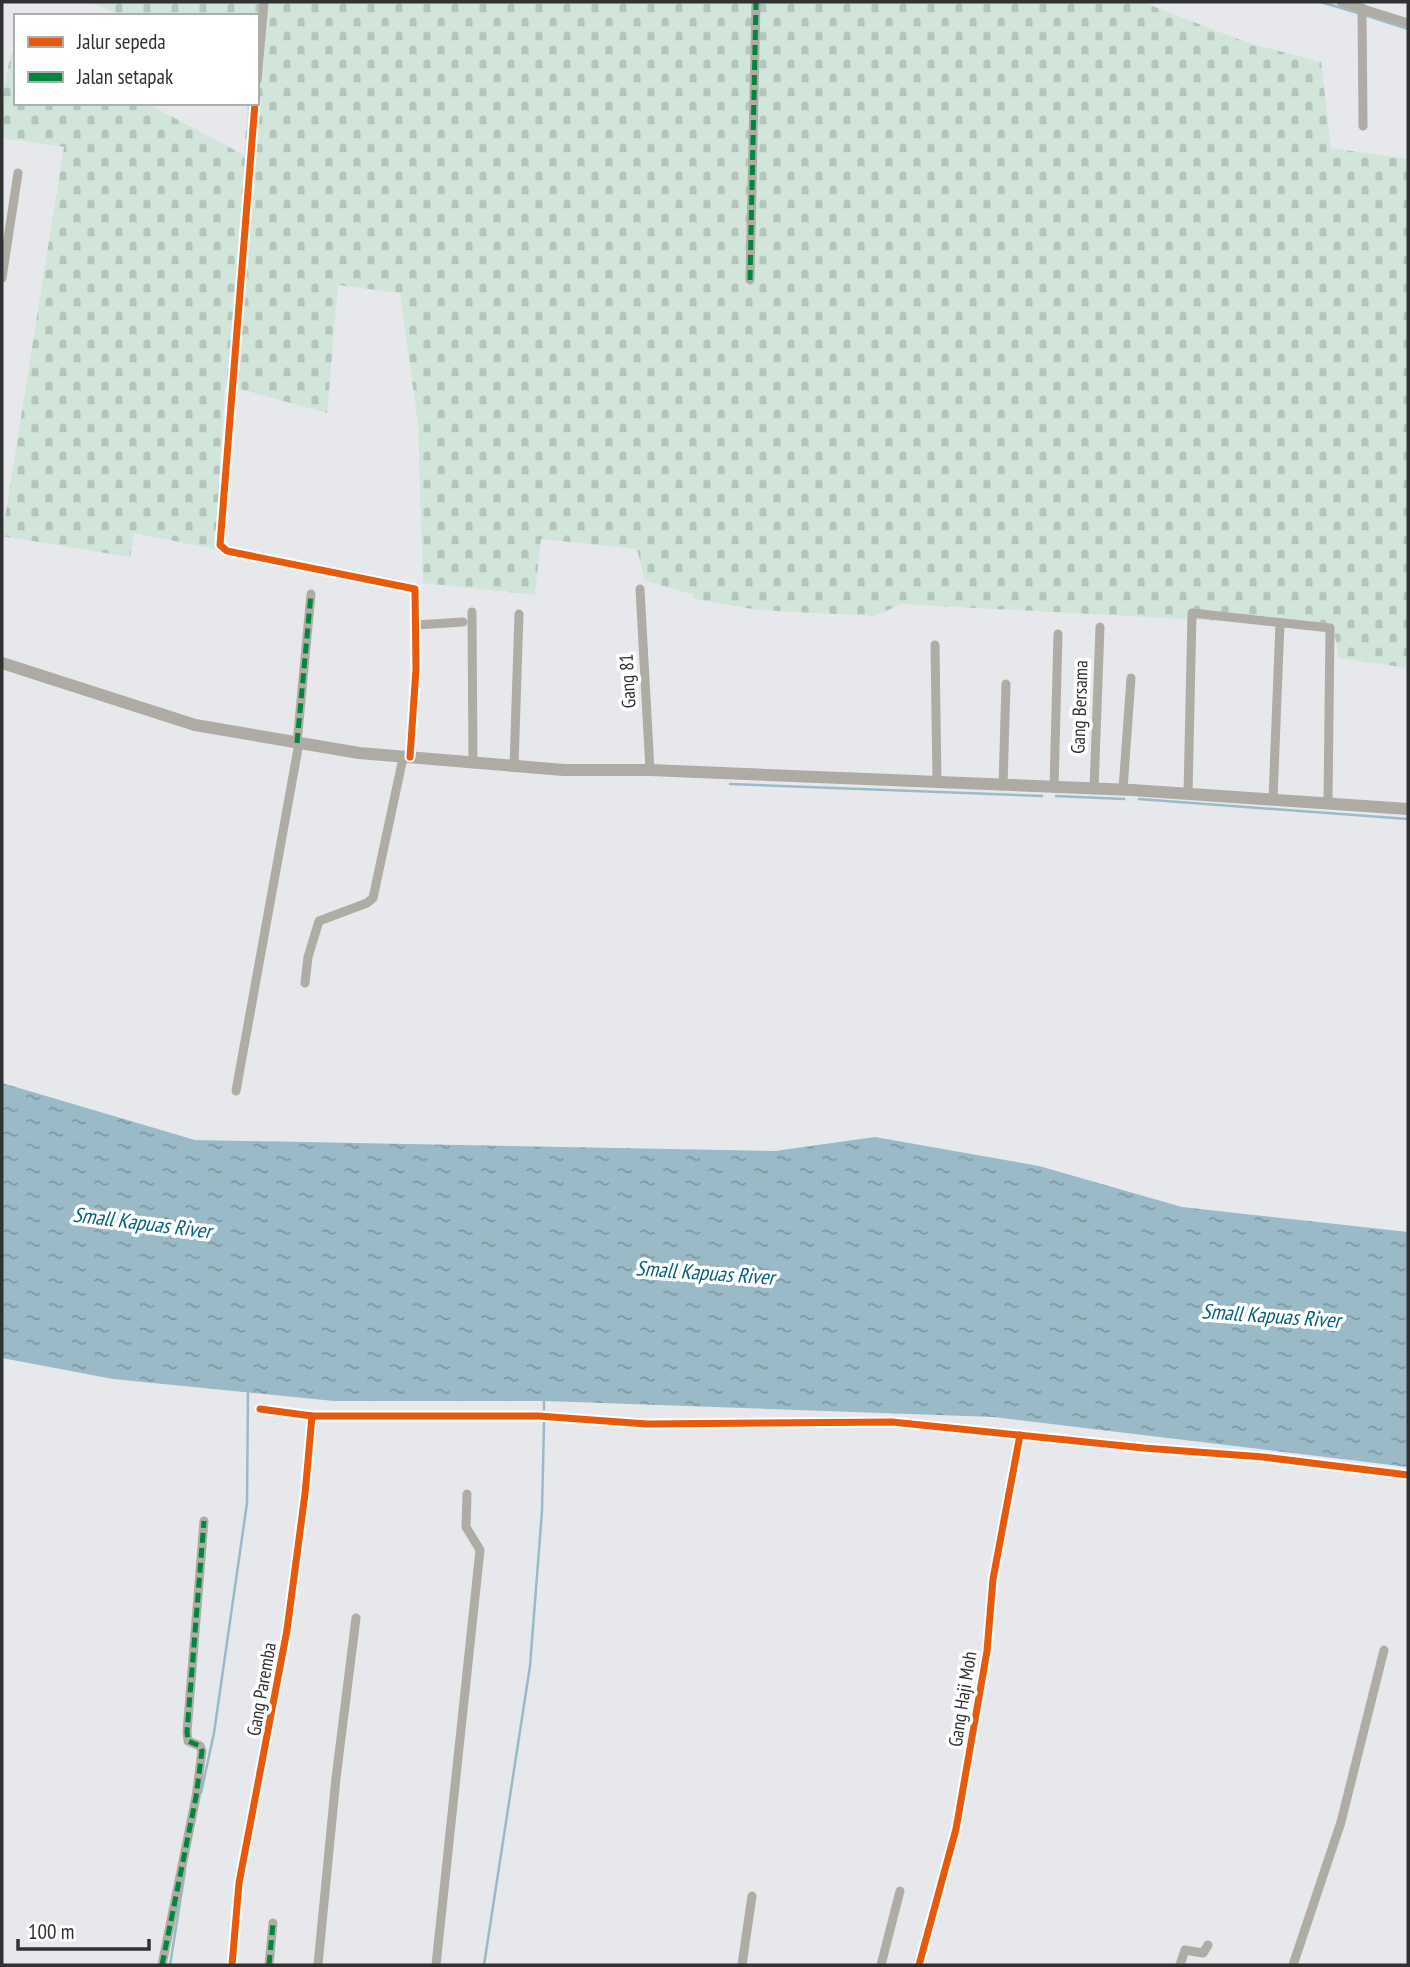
<svg xmlns="http://www.w3.org/2000/svg" width="1410" height="1967" font-family="'PT Sans Narrow',sans-serif">
<defs>
<pattern id="cemetery-stones" width="16" height="16" patternUnits="userSpaceOnUse" patternTransform="scale(1.75)"><rect width="16" height="16" fill="#d1e5db"/><path d="M2 7V4a2 2 0 0 1 4 0v3zM10 15v-3a2 2 0 0 1 4 0v3z" fill="#b4c5bc"/></pattern>
<pattern id="water-ripples" width="26" height="14" patternUnits="userSpaceOnUse" patternTransform="scale(1.75)"><rect width="26" height="14" fill="#9abac7"/><path d="M2 4q2-2 4 0t4 0M15 11q2-2 4 0t4 0" fill="none" stroke="#7e98a2"/></pattern>
</defs>
<rect width="100%" height="100%" fill="#e6e8eb"/>
<polygon fill="url(#cemetery-stones)" points="91,2 1142,2 1248,43 1321,62 1331,148 1408,159 1408,668 1339,658 1333,627 902,604 874,616 759,610 694,599 692,594 645,581 637,549 541,539 535,595 423,583 418,423 400,293 338,285 327,413 225,385 215,549 134,533 130,557 2,536 64,147 2,138 2,96 11,54 16,55 16,103 146,103 244,155 248,103 257,103 257,16 122,16"/>
<polygon fill="url(#water-ripples)" points="2,1083 195,1140 775,1151 875,1137 1039,1166 1182,1207 1408,1232 1408,1467 994,1417 546,1401 334,1401 113,1379 2,1358"/>
<g fill="none" stroke-linecap="round" stroke-linejoin="round">
<g stroke="#9abac7" stroke-width="2.5">
<polyline points="1321,2 1358,13"/>
<polyline points="1365,15 1408,29"/>
<polyline points="730,784 1042,796"/>
<polyline points="1056,796 1124,799"/>
<polyline points="1139,799 1408,819"/>
<polyline points="544,1409 544,1399"/>
<polyline points="201,1793 214,1733 247,1503 248,1390"/>
<polyline points="170,1965 185,1871"/>
<polyline points="484,1965 530,1666 542,1511 544,1423"/>
</g>
<g stroke="#afaca5" stroke-width="9">
<polyline points="1341,2 1408,23"/>
<polyline points="1362,8 1363,126"/>
<polyline points="257,80 264,2"/>
<polyline points="255,103 220,545 227,551 415,589 416,669 410,757"/>
<polyline points="2,278 18,173"/>
<polyline points="750,280 756,2"/>
<polyline points="640,589 650,770"/>
<polyline points="472,612 473,764"/>
<polyline points="416,625 463,622"/>
<polyline points="935,645 937,783"/>
<polyline points="297,743 311,594"/>
<polyline points="514,766 519,614"/>
<polyline points="1003,786 1006,684"/>
<polyline points="1054,788 1058,634"/>
<polyline points="1094,789 1100,627"/>
<polyline points="1123,789 1131,678"/>
<polyline points="1188,794 1192,613 1330,628 1328,802"/>
<polyline points="1273,798 1280,623"/>
<polyline points="305,983 308,957 319,921 367,903 373,898 403,758"/>
<polyline points="236,1091 299,743"/>
<polyline points="260,1409 312,1416 538,1416 647,1424 892,1422 1144,1448 1263,1457 1408,1475"/>
<polyline points="162,1965 196,1797 202,1751 200,1746 188,1741 187,1732 204,1521"/>
<polyline points="232,1965 239,1883 287,1630 305,1494 312,1416"/>
<polyline points="269,1965 273,1923"/>
<polyline points="318,1965 336,1778 356,1618"/>
<polyline points="436,1965 480,1550 466,1527 467,1494"/>
<polyline points="742,1965 752,1896"/>
<polyline points="881,1965 900,1891"/>
<polyline points="919,1965 956,1829 987,1651 993,1579 1020,1435"/>
<polyline points="1180,1965 1185,1950 1203,1953 1208,1945"/>
<polyline points="1293,1965 1341,1822 1384,1650"/>
</g>
<polyline stroke="#aeaba4" stroke-width="12" points="2,663 195,725 359,753 564,770 650,770 1132,790 1408,809"/>
<g stroke="#00873e" stroke-width="5" stroke-dasharray="10 5" stroke-linecap="butt">
<polyline points="750,280 756,2"/>
<polyline points="297,743 311,594"/>
<polyline points="162,1965 196,1797 202,1751 200,1746 188,1741 187,1732 204,1521"/>
<polyline points="269,1965 273,1923"/>
</g>
<defs>
<g id="cycleway">
<polyline points="255,103 220,545 227,551 415,589 416,669 410,757"/>
<polyline points="260,1409 312,1416 538,1416 647,1424 892,1422 1144,1448 1263,1457 1408,1475"/>
<polyline points="232,1965 239,1883 287,1630 305,1494 312,1416"/>
<polyline points="919,1965 956,1829 987,1651 993,1579 1020,1435"/>
</g>
</defs>
<use href="#cycleway" stroke="#fff" stroke-width="11"/>
<use href="#cycleway" stroke="#e8590c" stroke-width="7"/>
</g>
<g text-anchor="middle" stroke-width="7" stroke-linejoin="round" paint-order="stroke">
<g font-size="19" fill="#303133" stroke="#fff">
<text transform="translate(627 681) rotate(-93)" y="7">Gang 81</text>
<text transform="translate(1079 707) rotate(-88)" y="7">Gang Bersama</text>
<text transform="translate(261 1689) rotate(-80)" y="7">Gang Paremba</text>
<text transform="translate(962 1699) rotate(-81)" y="7">Gang Haji Moh</text>
</g>
<g font-size="21" font-style="italic" fill="#06607a" stroke="#fff">
<text transform="translate(142 1223) rotate(7)" y="7">Small Kapuas River</text>
<text transform="translate(705 1273) rotate(4)" y="7">Small Kapuas River</text>
<text transform="translate(1271 1316) rotate(4)" y="7">Small Kapuas River</text>
</g>
</g>
<rect width="1410" height="1967" fill="none" stroke="#303133" stroke-width="7"/>
<rect x="14" y="14" width="245" height="91" fill="#ffffff" stroke="#acadad" stroke-width="2"/>
<rect x="28" y="37" width="35" height="10" fill="#e8590c" stroke="#acadad" stroke-width="2"/>
<text x="77" y="49" font-size="21" fill="#303133">Jalur sepeda</text>
<rect x="28" y="72" width="35" height="10" fill="#00873e" stroke="#acadad" stroke-width="2"/>
<text x="77" y="84" font-size="21" fill="#303133">Jalan setapak</text>
<path d="M18 1939v10h131v-10" fill="none" stroke="#303133" stroke-width="3.5"/>
<text x="28" y="1939" font-size="21" fill="#303133" stroke="#ffffff" stroke-width="5" paint-order="stroke">100 m</text>
</svg>
